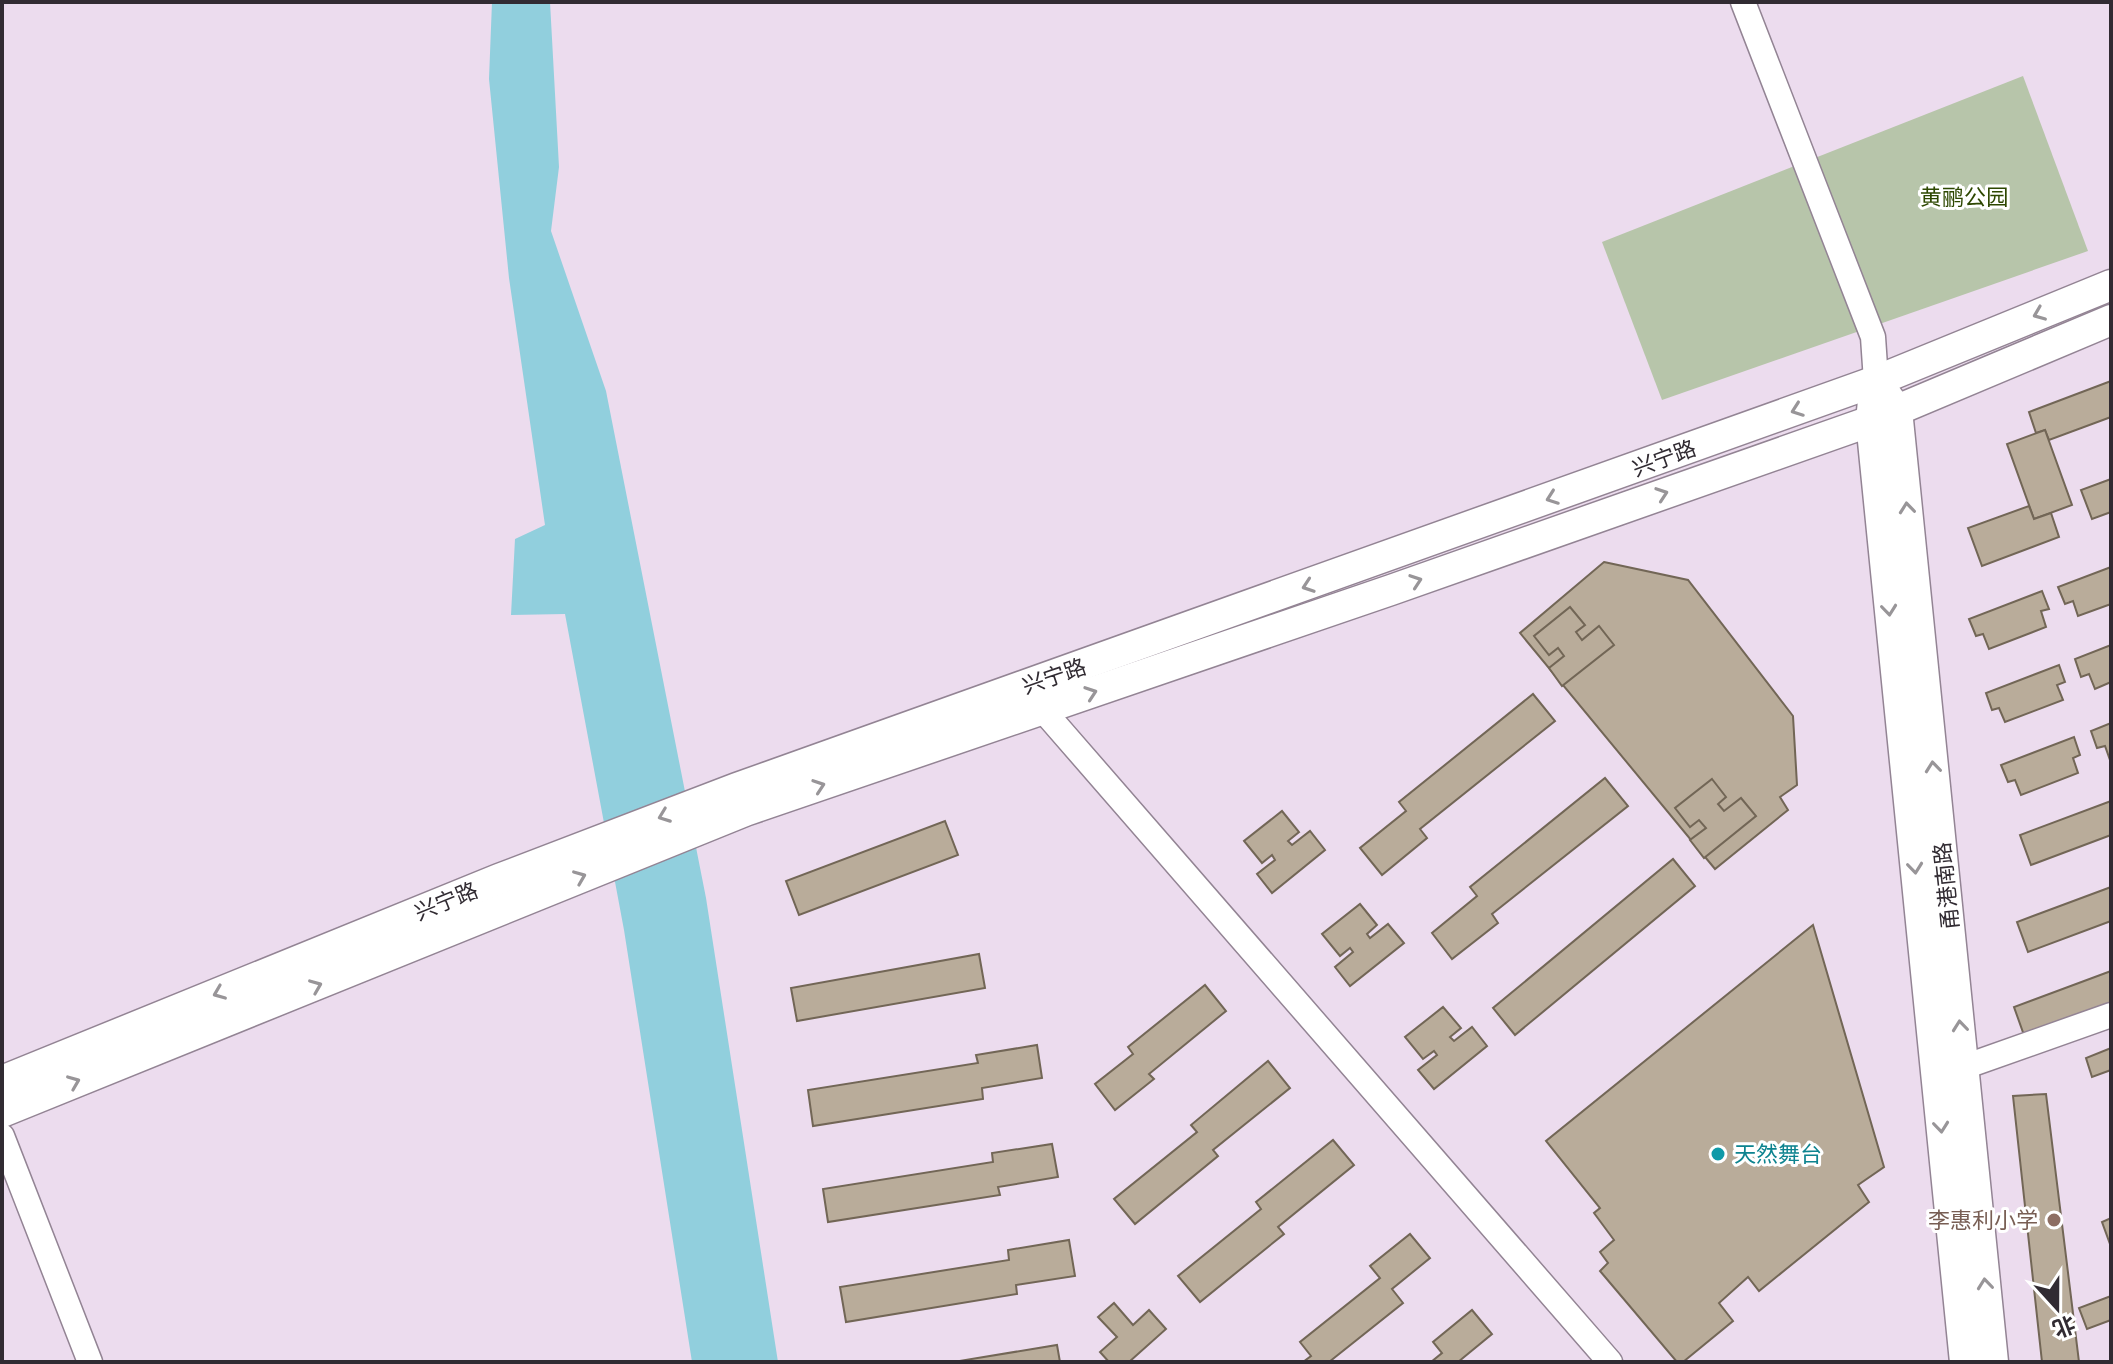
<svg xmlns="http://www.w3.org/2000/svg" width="2113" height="1364" font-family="'DejaVu Sans','Noto Sans SC',sans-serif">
<rect width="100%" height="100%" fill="#ecdcee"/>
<polygon fill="#b7c5aa" points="2023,76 2088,251 1662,400 1602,242"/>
<polygon fill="#91cfdd" points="492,2 550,2 559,167 551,231 606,391 706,898 778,1362 692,1362 624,930 565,614 511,615 515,539 545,525 509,278 489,79"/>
<g fill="#b9ac9a" stroke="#726656" stroke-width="2">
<polygon points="2111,381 2111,417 2049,440 2045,430 2036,433 2029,412"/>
<polygon points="2045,430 2072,505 2034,519 2007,444"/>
<polygon points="2111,479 2111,512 2092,519 2081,490"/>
<polygon points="2029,506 2034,519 2051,513 2059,537 1982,566 1968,528"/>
<polygon points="1604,562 1688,580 1793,716 1797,785 1780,797 1788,810 1715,869 1520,633"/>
<polygon points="2111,567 2111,604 2078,616 2073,601 2065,604 2058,587"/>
<polygon points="2042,591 2049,609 2041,611 2046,627 1989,649 1983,634 1976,636 1969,619"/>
<polygon points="1570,607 1585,625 1576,632 1582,640 1599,626 1614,645 1562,686 1549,668 1564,656 1558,648 1549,655 1534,636"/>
<polygon points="2111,645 2111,682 2095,689 2089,674 2081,677 2075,659"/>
<polygon points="2059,665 2065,682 2057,685 2063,700 2005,722 1999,708 1992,710 1986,693"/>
<polygon points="1533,694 1555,721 1420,829 1427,838 1382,875 1360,848 1406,811 1399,802"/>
<polygon points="2111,723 2111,760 2110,760 2105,746 2097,748 2091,731"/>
<polygon points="2074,737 2080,755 2073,758 2078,773 2021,795 2015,780 2008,782 2001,765"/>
<polygon points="1605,778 1628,806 1492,914 1498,923 1452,959 1432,933 1477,896 1470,887"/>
<polygon points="1712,779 1726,797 1718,804 1724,811 1741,798 1756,816 1704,858 1690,840 1706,828 1699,820 1690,827 1675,808"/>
<polygon points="2111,801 2111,835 2031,865 2020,835"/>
<polygon points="1282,811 1299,832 1288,841 1292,845 1310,831 1325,850 1272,893 1257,874 1275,860 1272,855 1262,863 1244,841"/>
<polygon points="945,821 958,855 799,915 786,881"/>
<polygon points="1673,859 1695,886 1515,1035 1493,1008"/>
<polygon points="2111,887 2111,921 2028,952 2017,922"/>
<polygon points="1360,904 1377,925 1367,934 1370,938 1388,924 1404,943 1350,986 1335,967 1353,952 1350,948 1340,956 1322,934"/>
<polygon points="1813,925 1884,1167 1858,1185 1869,1202 1759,1291 1748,1277 1719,1303 1733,1321 1683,1362 1677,1362 1600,1271 1608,1263 1600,1252 1614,1240 1594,1213 1600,1208 1546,1141"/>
<polygon points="979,954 985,988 797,1021 791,988"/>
<polygon points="2111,971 2111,1006 2025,1038 2014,1007"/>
<polygon points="1205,985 1226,1011 1149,1074 1154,1079 1115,1110 1095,1084 1133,1054 1128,1047"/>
<polygon points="1443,1007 1461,1028 1450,1037 1454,1041 1472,1027 1487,1046 1434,1089 1418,1070 1437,1055 1434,1051 1423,1059 1405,1037"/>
<polygon points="1037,1045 1042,1078 982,1088 983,1099 813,1126 808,1090 978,1063 976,1055"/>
<polygon points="2111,1048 2111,1070 2092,1077 2086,1058"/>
<polygon points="1268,1061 1290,1088 1213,1150 1218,1156 1135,1224 1114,1199 1197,1132 1191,1125"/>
<polygon points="2046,1094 2079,1362 2042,1362 2013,1096"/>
<polygon points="1333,1140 1354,1165 1278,1227 1284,1234 1200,1302 1178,1276 1261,1209 1256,1202"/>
<polygon points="1052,1144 1058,1177 998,1187 1000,1195 828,1222 823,1189 993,1162 992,1153"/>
<polygon points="2111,1218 2111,1244 2110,1244 2102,1222"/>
<polygon points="1410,1234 1430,1258 1392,1289 1403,1303 1329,1362 1303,1362 1311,1356 1300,1342 1380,1278 1370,1266"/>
<polygon points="1069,1240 1075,1276 1016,1285 1017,1294 846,1322 840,1287 1009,1260 1008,1250"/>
<polygon points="2111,1296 2111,1320 2087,1329 2079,1308"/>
<polygon points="1114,1303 1133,1325 1149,1310 1166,1329 1129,1362 1109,1362 1100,1352 1117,1337 1098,1317"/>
<polygon points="1472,1310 1492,1334 1458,1362 1431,1362 1442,1353 1433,1342"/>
<polygon points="1057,1345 1060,1362 959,1362 959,1361"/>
</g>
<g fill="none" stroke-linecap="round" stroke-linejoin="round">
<defs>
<g id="minor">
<polyline points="1743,2 1873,337 1876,381"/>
<polyline points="1042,709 1610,1362"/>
<polyline points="1964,1067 2111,1015"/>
<polyline points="2,1136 90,1362"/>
</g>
<g id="major">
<polyline points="1887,396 1897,410 1993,1362"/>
<polyline points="1873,401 1871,421 1965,1362"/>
<polyline points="2,1081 499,879 737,788 1876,381 2111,285"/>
<polyline points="2,1112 745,811 1391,590 1871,421 2111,320"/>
</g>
</defs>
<use href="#minor" stroke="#938494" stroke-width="27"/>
<use href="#major" stroke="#938494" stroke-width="33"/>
<use href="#minor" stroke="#fff" stroke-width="24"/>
<use href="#major" stroke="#fff" stroke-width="30"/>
</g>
<defs><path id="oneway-chevron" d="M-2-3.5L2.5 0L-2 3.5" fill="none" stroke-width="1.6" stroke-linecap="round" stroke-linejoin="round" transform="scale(2)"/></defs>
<g stroke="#989598">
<use href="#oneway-chevron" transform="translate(2039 314) rotate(158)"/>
<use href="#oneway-chevron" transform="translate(1797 410) rotate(160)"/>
<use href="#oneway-chevron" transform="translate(1662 494) rotate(-19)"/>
<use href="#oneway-chevron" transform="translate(1552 498) rotate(160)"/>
<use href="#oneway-chevron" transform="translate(1907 508) rotate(-96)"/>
<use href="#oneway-chevron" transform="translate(1416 581) rotate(-19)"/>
<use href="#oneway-chevron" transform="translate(1308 586) rotate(161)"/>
<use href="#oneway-chevron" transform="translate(1889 610) rotate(84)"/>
<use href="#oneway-chevron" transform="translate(1091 693) rotate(-19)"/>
<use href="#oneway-chevron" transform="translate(1933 767) rotate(-96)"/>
<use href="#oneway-chevron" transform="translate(819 786) rotate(-19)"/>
<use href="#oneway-chevron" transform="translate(664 816) rotate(159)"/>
<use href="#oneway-chevron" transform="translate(1915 868) rotate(84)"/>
<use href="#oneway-chevron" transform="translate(580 877) rotate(-22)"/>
<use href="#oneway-chevron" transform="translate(316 986) rotate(-22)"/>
<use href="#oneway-chevron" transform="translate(219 993) rotate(158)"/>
<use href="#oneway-chevron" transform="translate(1960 1026) rotate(-96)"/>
<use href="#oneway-chevron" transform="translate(74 1082) rotate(-22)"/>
<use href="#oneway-chevron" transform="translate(1941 1127) rotate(84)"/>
<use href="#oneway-chevron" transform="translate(1985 1284) rotate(-96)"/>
</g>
<circle fill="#0f9aa8" stroke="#fff" stroke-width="3" cx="1718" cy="1154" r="8"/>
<circle fill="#8d6e63" stroke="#fff" stroke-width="3" cx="2054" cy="1220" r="8"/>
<g text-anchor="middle" stroke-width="6" stroke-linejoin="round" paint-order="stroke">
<g font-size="22" fill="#2d4701" stroke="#fff">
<text x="1964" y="205">黄鹂公园</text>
</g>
<g font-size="22" fill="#312b32" stroke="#fff">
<text transform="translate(1664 458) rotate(-20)" y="8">兴宁路</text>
<text transform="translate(1054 676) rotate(-19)" y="8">兴宁路</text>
<text transform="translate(1946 886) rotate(-96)" y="8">甬港南路</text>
<text transform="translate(446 901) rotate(-22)" y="8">兴宁路</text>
</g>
<g font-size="22" fill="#0d838f" stroke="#fff" text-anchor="start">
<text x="1734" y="1162">天然舞台</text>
</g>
<g font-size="22" fill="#785e54" stroke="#fff" text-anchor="end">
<text x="2038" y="1228">李惠利小学</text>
</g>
</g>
<rect width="2113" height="1364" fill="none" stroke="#312b32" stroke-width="8"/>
<g transform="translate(2057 1308) rotate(159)" stroke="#ffffff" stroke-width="6" paint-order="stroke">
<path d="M0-6L14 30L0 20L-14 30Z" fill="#312b32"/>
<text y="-12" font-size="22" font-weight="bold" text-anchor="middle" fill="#312b32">北</text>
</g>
</svg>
